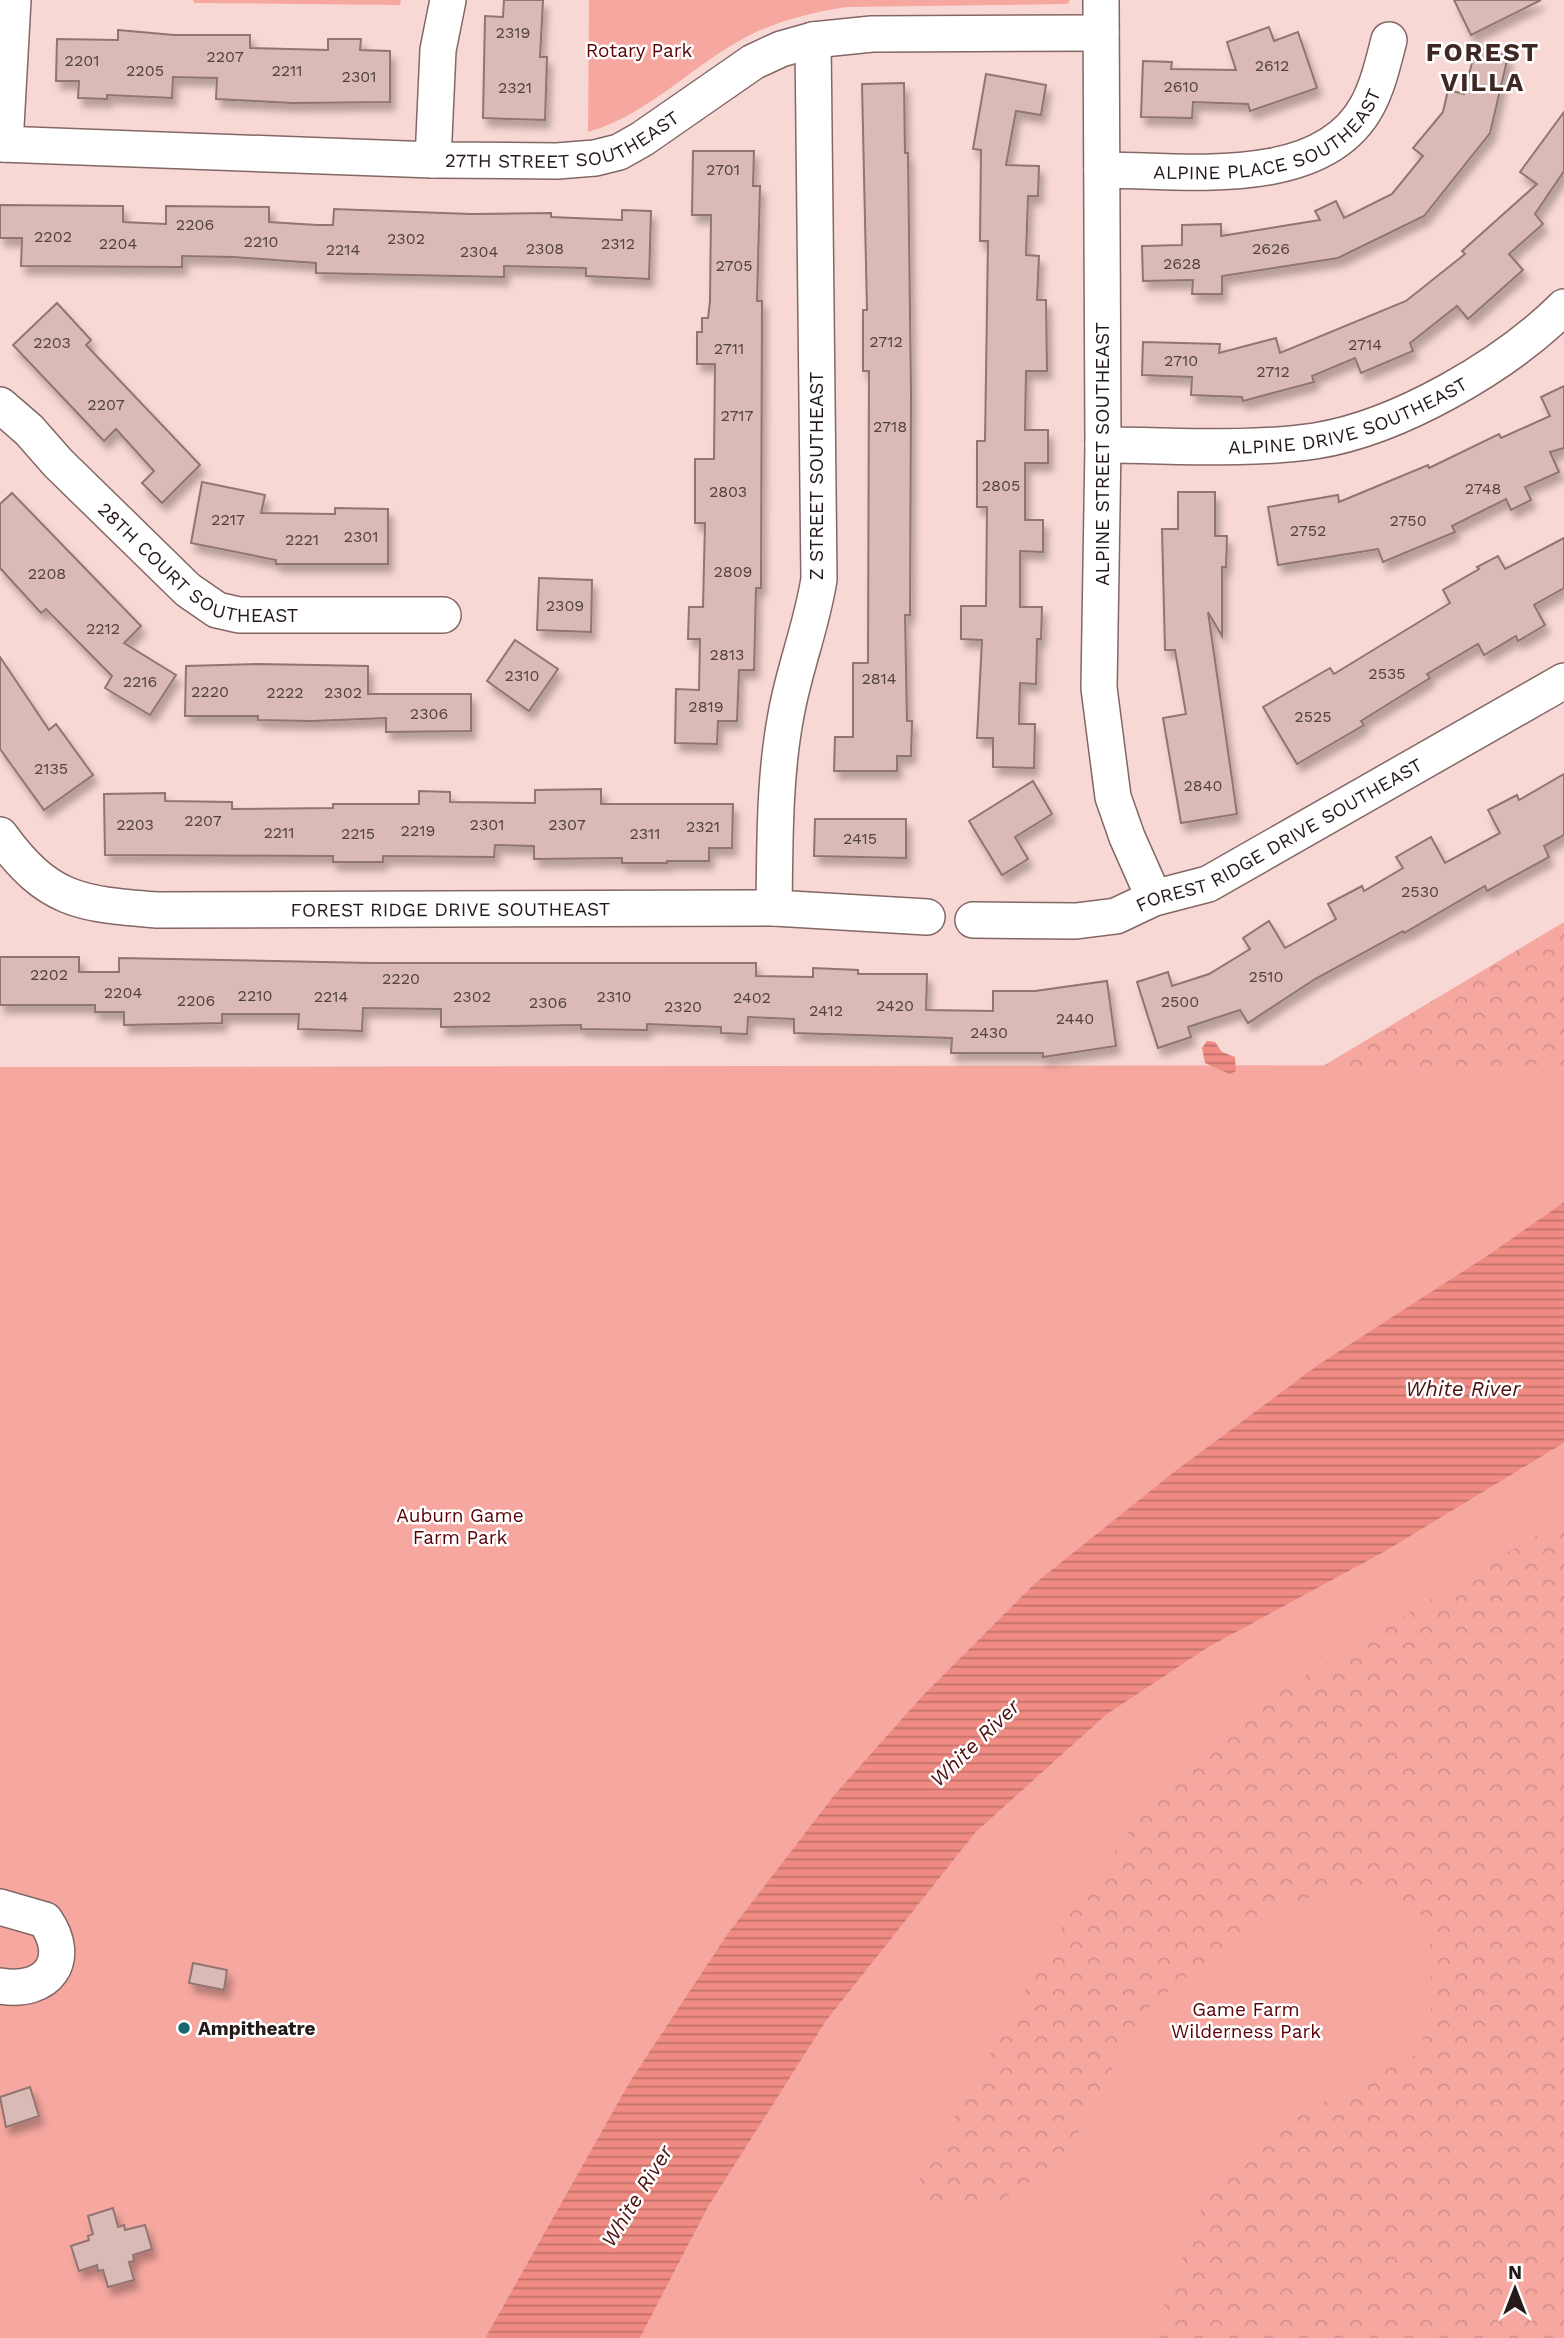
<svg xmlns="http://www.w3.org/2000/svg" width="1564" height="2338" font-family="'Work Sans',sans-serif">
<defs>
<pattern id="forest-crowns" width="20" height="18" patternUnits="userSpaceOnUse" patternTransform="scale(1.75)"><rect width="20" height="18" fill="#f6a8a0"/><path d="M2 6a3 3 0 1 1 6 0M12 15a3 3 0 1 1 6 0" fill="none" stroke="#d39089"/></pattern>
<pattern id="water-rules" width="6" height="5" patternUnits="userSpaceOnUse" patternTransform="scale(1.75)"><rect width="6" height="5" fill="#ef8b82"/><path d="M0 2.5h6" fill="none" stroke="#c1716a"/></pattern>
<filter id="shadow"><feDropShadow dx="4.5" dy="8" stdDeviation="3.5" flood-color="#0004"/></filter>
</defs>
<rect width="100%" height="100%" fill="#f8d8d4"/>
<g fill="#f6a8a0">
<path d="M 589,0 L 1070,0 L 1068,4 L 846,7 C 814,12 777,21 748,36 C 692,65 650,114 588,132 Z"/>
<polygon points="1564,1065 1564,1202 1033,1585 923,1695 835,1794 728,1933 630,2081 485,2338 0,2338 0,1067"/>
<polygon points="1564,1443 1564,2338 640,2338 708,2207 826,2021 976,1832 1106,1715 1207,1648 1384,1552"/>
</g>
<g fill="url(#forest-crowns)">
<polygon points="193,0 401,0 400,5 194,3"/>
<polygon points="1564,922 1564,1065 1323,1066"/>
<polygon points="1564,1518 1564,2338 1151,2338 1212,2181 1264,2132 1417,2054 1431,2015 1430,1922 1388,1888 1311,1896 1237,1937 1142,2013 1064,2160 992,2206 904,2206 1060,1929 1156,1792 1274,1695"/>
</g>
<g fill="url(#water-rules)">
<polygon points="1207,1041 1215,1042 1222,1052 1235,1057 1236,1071 1230,1074 1205,1063 1202,1048"/>
<polygon points="1564,1202 1564,1443 1384,1552 1207,1648 1106,1715 976,1832 826,2021 708,2207 640,2338 485,2338 630,2081 728,1933 835,1794 923,1695 1033,1585 1174,1472 1318,1365 1490,1254"/>
</g>
<g fill="#d9bab6" stroke="#907470" stroke-width="2" filter="url(#shadow)">
<polygon points="504,0 543,0 540,57 547,57 545,120 483,118 485,16 503,17"/>
<polygon points="1454,0 1541,0 1471,35"/>
<polygon points="1269,27 1274,41 1298,32 1317,88 1250,111 1248,104 1193,102 1192,118 1141,117 1143,61 1172,62 1171,69 1236,70 1227,42"/>
<polygon points="118,30 174,35 250,35 250,48 328,50 328,39 361,39 360,50 390,51 390,102 292,103 216,99 217,78 173,77 172,98 107,95 107,99 78,98 79,81 56,81 57,39 118,40"/>
<polygon points="1476,47 1508,56 1490,133 1424,216 1338,258 1222,276 1222,294 1192,294 1193,280 1143,281 1142,246 1182,245 1182,225 1221,224 1221,236 1320,220 1315,211 1336,201 1344,218 1392,194 1423,156 1413,148 1443,112 1448,90 1464,94"/>
<polygon points="986,74 1046,85 1041,115 1016,111 1006,165 1039,166 1038,196 1028,196 1026,255 1039,256 1037,300 1046,300 1047,371 1026,371 1025,430 1048,430 1048,463 1025,463 1025,520 1043,520 1043,552 1020,551 1020,607 1042,607 1041,639 1037,639 1036,684 1020,683 1019,724 1035,724 1034,768 993,767 993,738 977,738 982,640 961,639 961,606 986,606 987,507 977,507 977,441 985,441 988,241 980,241 981,150 973,149"/>
<polygon points="904,83 905,153 908,153 911,395 910,615 905,615 907,721 912,721 911,756 897,756 897,771 834,771 835,737 853,737 853,663 868,663 869,371 863,371 863,310 867,310 862,84"/>
<polygon points="1564,112 1564,171 1535,214 1543,224 1509,254 1523,270 1468,319 1457,306 1410,343 1413,351 1361,373 1355,358 1312,376 1314,382 1243,401 1242,397 1191,395 1192,377 1142,375 1143,342 1220,344 1219,353 1276,338 1280,353 1406,301 1465,254 1462,251 1537,184 1520,172"/>
<polygon points="693,151 754,151 753,186 760,186 757,301 762,301 761,588 756,588 754,670 739,670 737,721 718,721 717,744 675,743 676,689 699,690 700,639 688,639 689,607 703,607 705,523 695,523 695,459 714,459 715,364 697,364 697,332 702,332 702,318 708,318 710,301 711,215 692,215"/>
<polygon points="0,205 123,206 123,222 166,224 166,206 269,207 269,222 317,225 333,225 334,209 471,214 551,213 551,217 622,220 622,210 651,211 649,279 586,276 586,268 504,266 504,277 316,273 316,263 233,257 182,256 182,267 21,266 22,238 0,238"/>
<polygon points="57,303 91,340 86,345 200,465 162,503 142,483 154,471 116,429 104,441 13,345"/>
<polygon points="1564,386 1564,448 1550,452 1559,472 1525,487 1531,500 1511,510 1506,499 1452,526 1455,532 1383,562 1378,549 1278,565 1268,507 1338,495 1339,502 1428,465 1429,468 1499,434 1501,438 1550,416 1541,397"/>
<polygon points="202,482 265,495 261,513 335,514 335,508 388,509 388,564 276,564 276,560 191,543"/>
<polygon points="1178,492 1215,492 1215,536 1227,536 1226,567 1222,567 1222,636 1208,612 1237,814 1181,823 1163,718 1186,714 1175,650 1165,650 1162,529 1178,529"/>
<polygon points="12,493 141,626 124,643 176,675 150,715 105,688 112,676 46,609 41,613 0,568 0,504"/>
<polygon points="1564,538 1564,588 1534,605 1545,625 1518,641 1516,636 1484,655 1478,644 1427,674 1430,678 1361,721 1364,725 1297,764 1263,707 1330,668 1334,674 1450,603 1443,590 1479,569 1477,567 1498,556 1505,569"/>
<polygon points="539,578 592,580 591,632 537,630"/>
<polygon points="515,640 558,669 529,711 487,681"/>
<polygon points="0,657 49,730 56,724 93,775 44,810 0,749"/>
<polygon points="258,664 368,666 368,694 471,694 471,731 386,732 386,718 312,721 258,720 258,716 185,716 186,666"/>
<polygon points="1564,774 1564,835 1544,846 1549,857 1487,891 1485,886 1404,933 1403,931 1315,979 1248,1023 1240,1010 1188,1027 1191,1037 1158,1048 1137,982 1168,972 1172,986 1209,974 1250,949 1243,938 1269,921 1285,948 1336,919 1328,904 1362,886 1364,891 1403,868 1396,857 1431,837 1445,863 1500,833 1488,810 1517,795 1519,800"/>
<polygon points="1033,781 1052,814 1015,837 1028,859 1002,875 969,821"/>
<polygon points="601,789 601,804 733,804 732,848 709,848 709,861 667,861 667,863 622,863 622,858 534,859 534,846 495,845 494,857 383,856 383,862 333,862 333,856 105,855 104,794 165,793 165,801 232,802 232,809 333,808 333,804 419,804 419,791 450,792 450,802 535,803 535,790"/>
<polygon points="815,819 906,819 906,858 814,856"/>
<polygon points="0,957 79,957 79,972 119,972 119,958 372,963 756,963 756,976 813,977 813,968 858,970 858,974 927,974 926,1010 993,1011 993,991 1035,991 1107,981 1116,1046 1043,1057 1043,1053 951,1053 952,1038 794,1033 794,1019 748,1017 747,1034 721,1033 721,1027 647,1024 647,1030 581,1029 581,1025 441,1027 441,1009 363,1008 362,1031 298,1029 299,1014 222,1014 222,1023 124,1025 124,1012 95,1012 95,1005 0,1005"/>
<polygon points="193,1963 227,1970 224,1990 189,1983"/>
<polygon points="30,2087 39,2116 6,2127 0,2097"/>
<polygon points="113,2208 118,2227 124,2225 125,2230 145,2225 152,2249 133,2255 134,2261 129,2262 134,2280 108,2287 103,2270 98,2271 97,2265 79,2271 71,2246 89,2240 88,2236 93,2234 88,2216"/>
</g>
<g fill="none" stroke-linecap="round" stroke-linejoin="round">
<defs>
<g id="minor">
<polyline points="1101,0 1103,445 1099,688 1113,797 1127,837 1154,898"/>
<path id="s1" d="M 0,144 L 433,160 L 557,161 L 595,158 L 619,152 L 642,139 L 753,62 L 781,49 L 813,40 L 872,34 L 1101,33"/>
<polyline points="5,144 13,0"/>
<polyline points="433,160 438,50 448,0"/>
<path id="s2" d="M 1102,170 C 1182,170 1321,191 1367,106 C 1378,86 1383,63 1389,40"/>
<path id="s3" d="M 0,405 L 29,430 L 58,463 L 188,590 L 217,610 L 239,615 L 443,615"/>
<path id="s4" d="M 1103,445 C 1173,445 1246,451 1315,441 C 1398,428 1505,366 1564,307"/>
<path id="s5" d="M 0,835 C 48,901 79,904 157,910 L 774,908 L 927,917"/>
<path d="M 774,908 C 775,844 774,778 786,715 C 794,669 812,625 819,579 L 813,40"/>
<path id="s6" d="M 973,920 L 1076,921 L 1116,916 L 1154,898 L 1208,884 L 1564,681"/>
<path d="M 0,1907 L 45,1920 C 73,1960 48,1994 0,1986"/>
</g>
</defs>
<use href="#minor" stroke="#836764" stroke-width="38"/>
<use href="#minor" stroke="#fff" stroke-width="35"/>
</g>
<circle fill="#19656e" stroke="#fff" stroke-width="2.5" cx="184" cy="2028" r="7"/>
<g text-anchor="middle" stroke-width="5" stroke-linejoin="round" paint-order="stroke">
<g font-size="16" fill="#524240">
<text x="513" y="38">2319</text>
<text x="225" y="62">2207</text>
<text x="82" y="66">2201</text>
<text x="1272" y="71">2612</text>
<text x="145" y="76">2205</text>
<text x="287" y="76">2211</text>
<text x="359" y="82">2301</text>
<text x="1181" y="92">2610</text>
<text x="515" y="93">2321</text>
<text x="723" y="175">2701</text>
<text x="195" y="230">2206</text>
<text x="53" y="242">2202</text>
<text x="406" y="244">2302</text>
<text x="261" y="247">2210</text>
<text x="118" y="249">2204</text>
<text x="618" y="249">2312</text>
<text x="545" y="254">2308</text>
<text x="1271" y="254">2626</text>
<text x="343" y="255">2214</text>
<text x="479" y="257">2304</text>
<text x="1182" y="269">2628</text>
<text x="734" y="271">2705</text>
<text x="886" y="347">2712</text>
<text x="52" y="348">2203</text>
<text x="1365" y="350">2714</text>
<text x="729" y="354">2711</text>
<text x="1181" y="366">2710</text>
<text x="1273" y="377">2712</text>
<text x="106" y="410">2207</text>
<text x="737" y="421">2717</text>
<text x="890" y="432">2718</text>
<text x="1001" y="491">2805</text>
<text x="1483" y="494">2748</text>
<text x="728" y="497">2803</text>
<text x="228" y="525">2217</text>
<text x="1408" y="526">2750</text>
<text x="1308" y="536">2752</text>
<text x="361" y="542">2301</text>
<text x="302" y="545">2221</text>
<text x="733" y="577">2809</text>
<text x="47" y="579">2208</text>
<text x="565" y="611">2309</text>
<text x="103" y="634">2212</text>
<text x="727" y="660">2813</text>
<text x="1387" y="679">2535</text>
<text x="522" y="681">2310</text>
<text x="879" y="684">2814</text>
<text x="140" y="687">2216</text>
<text x="210" y="697">2220</text>
<text x="285" y="698">2222</text>
<text x="343" y="698">2302</text>
<text x="706" y="712">2819</text>
<text x="429" y="719">2306</text>
<text x="1313" y="722">2525</text>
<text x="51" y="774">2135</text>
<text x="1203" y="791">2840</text>
<text x="203" y="826">2207</text>
<text x="135" y="830">2203</text>
<text x="487" y="830">2301</text>
<text x="567" y="830">2307</text>
<text x="703" y="832">2321</text>
<text x="418" y="836">2219</text>
<text x="279" y="838">2211</text>
<text x="358" y="839">2215</text>
<text x="645" y="839">2311</text>
<text x="860" y="844">2415</text>
<text x="1420" y="897">2530</text>
<text x="49" y="980">2202</text>
<text x="1266" y="982">2510</text>
<text x="401" y="984">2220</text>
<text x="123" y="998">2204</text>
<text x="255" y="1001">2210</text>
<text x="331" y="1002">2214</text>
<text x="472" y="1002">2302</text>
<text x="614" y="1002">2310</text>
<text x="752" y="1003">2402</text>
<text x="196" y="1006">2206</text>
<text x="1180" y="1007">2500</text>
<text x="548" y="1008">2306</text>
<text x="895" y="1011">2420</text>
<text x="683" y="1012">2320</text>
<text x="826" y="1016">2412</text>
<text x="1075" y="1024">2440</text>
<text x="989" y="1038">2430</text>
</g>
<g font-size="19" fill="#5c0005" stroke="#fff">
<text x="639" y="57">Rotary Park</text>
<text x="460" y="1522">Auburn Game<tspan x="460" dy="22">Farm Park</tspan></text>
<text x="1246" y="2016">Game Farm<tspan x="1246" dy="22">Wilderness Park</tspan></text>
</g>
<g font-size="19" fill="#251a19" stroke="#fff">
<text dy="7" stroke="none"><textPath href="#s2" startOffset="178">ALPINE PLACE SOUTHEAST</textPath></text>
<text dy="7" stroke="none"><textPath href="#s1" startOffset="567">27TH STREET SOUTHEAST</textPath></text>
<text dy="7" stroke="none"><textPath href="#s4" startOffset="250">ALPINE DRIVE SOUTHEAST</textPath></text>
<text transform="translate(1102 454) rotate(-90)" y="7">ALPINE STREET SOUTHEAST</text>
<text transform="translate(816 476) rotate(-90)" y="7">Z STREET SOUTHEAST</text>
<text dy="7" stroke="none"><textPath href="#s3" startOffset="262">28TH COURT SOUTHEAST</textPath></text>
<text dy="7" stroke="none"><textPath href="#s6" startOffset="326">FOREST RIDGE DRIVE SOUTHEAST</textPath></text>
<text dy="7" stroke="none"><textPath href="#s5" startOffset="476">FOREST RIDGE DRIVE SOUTHEAST</textPath></text>
</g>
<g font-size="19" font-weight="bold" fill="#251a19" stroke="#fff" text-anchor="start">
<text x="198" y="2035">Ampitheatre</text>
</g>
<g font-size="21" font-style="italic" fill="#4e110f" stroke="#fff">
<text x="1463" y="1396">White River</text>
<text transform="translate(975 1743) rotate(-44)" y="7">White River</text>
<text transform="translate(637 2196) rotate(-58)" y="7">White River</text>
</g>
<g font-size="26" font-weight="bold" letter-spacing="2" fill="#3f2724" stroke="#fff">
<text x="1483" y="61">FOREST<tspan x="1483" dy="30">VILLA</tspan></text>
</g>
</g>
<g transform="translate(1515 2289)" stroke="#ffffff" stroke-width="5" paint-order="stroke">
<path d="M0-5L12 26L0 18L-12 26Z" fill="#251a19"/>
<text y="-10" font-size="19" font-weight="bold" text-anchor="middle" fill="#251a19">N</text>
</g>
</svg>
